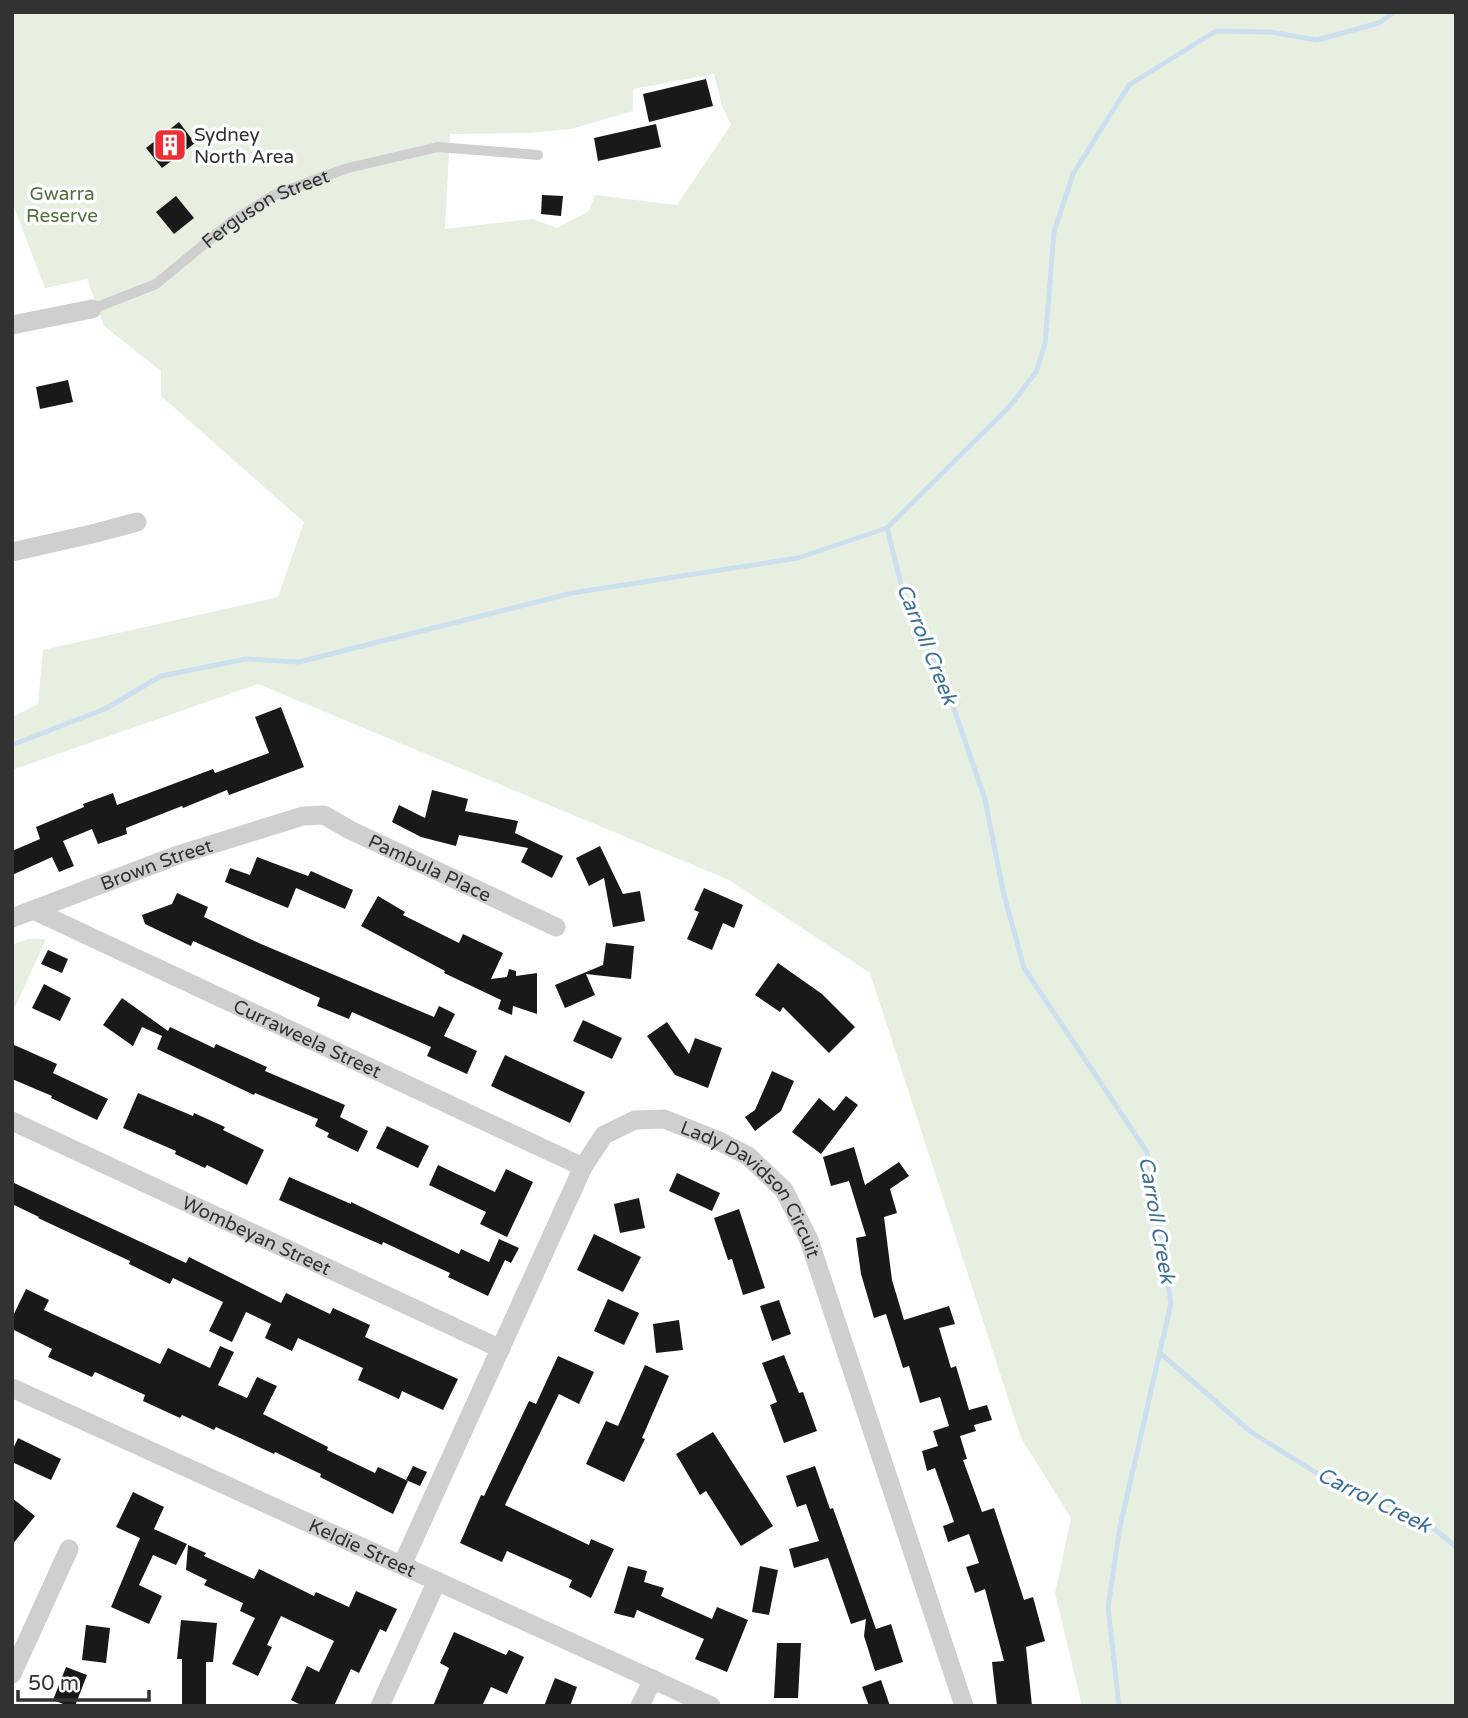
<svg xmlns="http://www.w3.org/2000/svg" width="1468" height="1718" font-family="'Varela Round',sans-serif">
<rect width="100%" height="100%" fill="#fff"/>
<g fill="#e7efe0" fill-rule="evenodd">
<path d="M 12,12 L 1456,12 L 1456,1706 L 1082,1706 L 1055,1593 L 1071,1518 L 1021,1438 L 870,973 L 729,880 L 258,684 L 12,770 L 12,717 L 38,704 L 43,650 L 278,597 L 304,522 L 161,396 L 161,371 L 104,326 L 87,279 L 45,288 L 12,202 ZM 714,74 L 722,106 L 731,125 L 677,205 L 595,195 L 589,211 L 557,228 L 533,219 L 445,229 L 450,134 L 530,133 L 571,129 L 633,111 L 633,89 Z"/>
<polygon points="28,939 46,939 12,1014 12,945"/>
</g>
<g fill="none" stroke-linecap="round" stroke-linejoin="round">
<g stroke="#ccdfef" stroke-width="5">
<polyline points="12,745 107,708 161,676 246,659 299,662 572,593 798,558 887,528"/>
<polyline points="1160,1353 1251,1432 1336,1485 1378,1497 1431,1526 1456,1547"/>
<polyline points="1119,1706 1108,1607 1120,1527 1171,1303 1147,1152 1024,968 1003,891 985,799 946,686 904,596 887,528 1010,406 1036,372 1045,344 1054,232 1073,174 1129,85 1216,31 1270,32 1317,40 1379,23 1394,12"/>
</g>
</g>
<g fill="#191919">
<polygon points="706,79 713,106 649,122 643,94"/>
<polygon points="179,122 195,143 162,168 146,148"/>
<polygon points="656,124 661,147 598,161 594,138"/>
<polygon points="542,195 563,196 561,216 541,214"/>
<polygon points="176,196 194,218 174,234 156,212"/>
<polygon points="68,380 73,402 40,409 36,387"/>
<polygon points="281,707 304,767 229,795 227,790 183,808 182,806 126,828 127,834 98,844 92,829 63,841 74,866 59,872 52,857 12,875 12,851 40,839 36,827 84,807 83,804 113,793 117,805 213,769 215,773 269,753 255,717"/>
<polygon points="432,790 468,799 465,811 518,821 515,833 563,856 552,878 521,862 528,848 459,835 456,846 421,837 392,822 399,805 425,818"/>
<polygon points="600,846 623,894 640,891 645,921 613,927 604,878 589,886 576,858"/>
<polygon points="257,857 308,876 311,871 353,890 345,909 296,888 288,908 225,882 230,868 250,875"/>
<polygon points="704,888 743,905 734,928 723,923 712,950 687,939 699,912 694,910"/>
<polygon points="177,893 208,907 204,917 261,944 434,1017 439,1006 455,1014 444,1036 477,1051 467,1074 427,1056 431,1047 352,1012 349,1019 317,1006 320,998 193,941 191,946 145,924 142,915 172,904"/>
<polygon points="378,896 405,912 403,915 459,943 463,934 503,953 491,979 507,977 509,969 516,971 516,976 537,973 537,1014 513,1006 512,1015 498,1009 501,1000 444,973 445,971 361,926"/>
<polygon points="606,943 634,946 631,979 586,974 595,995 565,1008 555,985 603,965"/>
<polygon points="48,950 68,959 62,973 41,964"/>
<polygon points="778,963 822,994 855,1027 829,1053 783,1007 780,1012 755,995"/>
<polygon points="44,984 71,998 60,1021 32,1008"/>
<polygon points="122,998 168,1031 170,1027 214,1048 216,1044 267,1067 265,1071 345,1105 340,1117 368,1131 358,1152 327,1137 329,1133 315,1126 318,1119 255,1093 254,1095 157,1049 162,1036 142,1027 133,1046 103,1025"/>
<polygon points="583,1020 622,1038 612,1059 573,1041"/>
<polygon points="667,1022 689,1054 695,1038 722,1048 708,1088 675,1075 647,1036"/>
<polygon points="12,1044 57,1064 53,1073 108,1099 97,1120 51,1098 52,1096 12,1079"/>
<polygon points="505,1055 585,1092 570,1123 491,1086"/>
<polygon points="772,1071 794,1081 781,1111 755,1131 745,1117 755,1110"/>
<polygon points="138,1093 193,1116 194,1113 225,1127 223,1130 264,1150 247,1185 207,1165 205,1168 175,1154 176,1151 123,1128"/>
<polygon points="846,1096 858,1105 821,1154 792,1132 819,1098 834,1111"/>
<polygon points="387,1126 429,1146 418,1168 376,1148"/>
<polygon points="854,1147 865,1185 899,1162 909,1176 890,1189 897,1213 884,1217 892,1280 904,1320 949,1306 955,1324 939,1328 951,1368 956,1366 969,1410 987,1405 992,1420 974,1425 976,1431 960,1436 967,1459 963,1460 982,1512 994,1508 1024,1600 1033,1597 1045,1641 1026,1647 1032,1706 997,1706 992,1662 1004,1661 985,1589 975,1593 966,1567 979,1563 969,1534 948,1542 943,1526 954,1522 935,1468 927,1471 922,1451 938,1446 933,1431 949,1426 940,1397 920,1403 909,1366 903,1368 886,1314 874,1318 861,1274 856,1238 866,1236 849,1181 831,1186 823,1157"/>
<polygon points="438,1165 495,1192 506,1169 533,1182 507,1237 480,1224 486,1212 429,1185"/>
<polygon points="677,1173 720,1193 712,1211 669,1191"/>
<polygon points="289,1177 351,1204 351,1202 459,1254 461,1249 489,1262 499,1239 519,1248 511,1263 505,1260 488,1296 448,1277 450,1273 383,1242 382,1245 279,1200"/>
<polygon points="12,1182 186,1263 189,1257 281,1303 286,1293 330,1314 333,1308 370,1325 365,1337 458,1379 443,1410 402,1391 399,1399 358,1380 363,1368 298,1338 292,1351 265,1338 271,1324 246,1312 232,1342 209,1331 223,1302 173,1278 170,1284 129,1264 130,1261 38,1218 39,1217 12,1204"/>
<polygon points="639,1198 645,1228 620,1233 614,1204"/>
<polygon points="739,1209 765,1288 743,1295 732,1259 728,1260 714,1218"/>
<polygon points="594,1234 641,1257 623,1292 577,1270"/>
<polygon points="26,1289 49,1300 44,1310 160,1364 168,1348 210,1368 220,1346 234,1352 218,1385 247,1398 257,1377 277,1386 263,1414 328,1447 327,1450 375,1473 378,1467 408,1481 393,1514 320,1477 321,1474 275,1452 274,1454 216,1427 214,1430 182,1415 180,1418 143,1401 145,1395 95,1372 92,1377 48,1357 52,1349 12,1329 12,1318"/>
<polygon points="608,1299 639,1313 624,1345 594,1331"/>
<polygon points="779,1300 791,1334 772,1341 760,1306"/>
<polygon points="679,1320 683,1350 656,1353 653,1324"/>
<polygon points="784,1355 799,1393 803,1392 817,1431 784,1443 770,1405 777,1402 762,1363"/>
<polygon points="558,1356 594,1372 579,1404 559,1394 505,1505 589,1545 591,1539 614,1549 591,1598 569,1587 572,1580 507,1551 502,1562 460,1543 481,1495 484,1496 529,1401 536,1404"/>
<polygon points="645,1365 669,1376 642,1438 645,1439 624,1482 586,1464 606,1421 618,1426"/>
<polygon points="713,1432 773,1526 741,1546 706,1491 700,1495 676,1454"/>
<polygon points="18,1438 61,1459 51,1480 12,1462 12,1451"/>
<polygon points="413,1466 427,1472 420,1486 406,1480"/>
<polygon points="815,1466 830,1509 833,1508 876,1629 891,1624 903,1662 875,1671 864,1636 866,1619 851,1624 828,1558 794,1568 789,1549 819,1541 806,1504 797,1507 786,1476"/>
<polygon points="133,1492 164,1507 154,1529 187,1544 176,1565 153,1555 139,1585 162,1596 149,1624 111,1607 140,1538 116,1527"/>
<polygon points="12,1498 35,1516 12,1545"/>
<polygon points="188,1545 206,1553 204,1556 254,1579 259,1569 314,1596 316,1592 349,1607 356,1591 397,1609 386,1632 380,1629 359,1673 351,1669 334,1706 303,1706 291,1700 307,1666 319,1672 334,1641 281,1616 267,1645 272,1647 258,1676 232,1664 255,1618 240,1611 243,1603 204,1585 207,1580 186,1570"/>
<polygon points="628,1566 647,1571 644,1582 664,1588 661,1596 712,1619 717,1607 748,1620 727,1672 695,1659 704,1639 637,1610 634,1618 614,1613"/>
<polygon points="760,1566 778,1570 769,1615 752,1612"/>
<polygon points="181,1620 217,1623 213,1662 206,1662 206,1706 182,1706 182,1659 177,1659"/>
<polygon points="86,1625 110,1628 106,1663 82,1660"/>
<polygon points="454,1632 506,1655 509,1650 524,1657 507,1694 491,1687 482,1706 433,1706 449,1668 440,1663"/>
<polygon points="777,1643 801,1643 798,1698 774,1698"/>
<polygon points="66,1667 87,1675 75,1706 68,1706 53,1700"/>
<polygon points="555,1678 577,1687 570,1706 544,1706"/>
<polygon points="881,1680 890,1706 869,1706 862,1687"/>
</g>
<g fill="none" stroke-linecap="round" stroke-linejoin="round">
<path stroke="#cfcfcf" stroke-width="10" id="s1" d="M 92,309 L 156,284 L 231,222 L 272,196 L 322,177 L 348,168 L 438,147 L 538,155"/>
<g stroke="#cfcfcf" stroke-width="19">
<polyline points="12,325 92,309"/>
<polyline points="12,552 96,533 137,522"/>
<path id="s2" d="M 33,910 L 583,1167"/>
<path id="s3" d="M 12,918 L 178,855 L 303,816 L 324,815 L 350,830 L 556,927"/>
<path id="s4" d="M 12,1121 L 501,1349"/>
<path id="s5" d="M 12,1388 L 711,1706"/>
<path id="s6" d="M 402,1565 L 583,1167 L 604,1135 L 635,1120 L 664,1119 L 717,1140 L 748,1156 L 784,1190 L 809,1240 L 964,1706"/>
<polyline points="12,1674 69,1549"/>
<polyline points="380,1706 437,1581"/>
<polyline points="640,1706 653,1679"/>
</g>
</g>
<defs>
<symbol id="building-square" viewBox="-11 -11 22 22"><rect x="-9" y="-9" width="18" height="18" rx="4" fill="#ed2f35" stroke="#fff"/><path d="M-4-6H4V6H1V3H-1V6H-4ZM-2.5-4.3h1.7v1.8h-1.7ZM.8-4.3h1.7v1.8H.8ZM-2.5-1h1.7V.8h-1.7ZM.8-1h1.7V.8H.8Z" fill="#fff"/></symbol>
</defs>
<g fill-rule="evenodd">
<use href="#building-square" x="151" y="126" width="38" height="38"/>
</g>
<g text-anchor="middle" stroke-width="7" stroke-linejoin="round" paint-order="stroke">
<g font-size="19" fill="#323232" stroke="#fff" text-anchor="start">
<text x="194" y="141">Sydney<tspan x="194" dy="22">North Area</tspan></text>
</g>
<g font-size="19" fill="#52703c" stroke="#fff">
<text x="62" y="200">Gwarra<tspan x="62" dy="22">Reserve</tspan></text>
</g>
<g font-size="19" fill="#323232" stroke="#fff">
<text dy="7" stroke="none"><textPath href="#s1" startOffset="203">Ferguson Street</textPath></text>
<text dy="7" stroke="none"><textPath href="#s3" startOffset="154">Brown Street</textPath></text>
<text dy="7" stroke="none"><textPath href="#s3" startOffset="448">Pambula Place</textPath></text>
<text dy="7" stroke="none"><textPath href="#s2" startOffset="303">Curraweela Street</textPath></text>
<text dy="7" stroke="none"><textPath href="#s6" startOffset="656">Lady Davidson Circuit</textPath></text>
<text dy="7" stroke="none"><textPath href="#s4" startOffset="270">Wombeyan Street</textPath></text>
<text dy="7" stroke="none"><textPath href="#s5" startOffset="385">Keldie Street</textPath></text>
</g>
<g font-size="21" font-style="italic" fill="#3b7099" stroke="#fff">
<text transform="translate(927 644) rotate(68)" y="7">Carroll Creek</text>
<text transform="translate(1157 1220) rotate(80)" y="7">Carroll Creek</text>
<text transform="translate(1374 1500) rotate(26)" y="7">Carrol Creek</text>
</g>
</g>
<rect width="1468" height="1718" fill="none" stroke="#323232" stroke-width="28"/>
<path d="M18 1690v10h131v-10" fill="none" stroke="#323232" stroke-width="3.5"/>
<text x="28" y="1690" font-size="21" fill="#323232" stroke="#ffffff" stroke-width="5" paint-order="stroke">50 m</text>
</svg>
